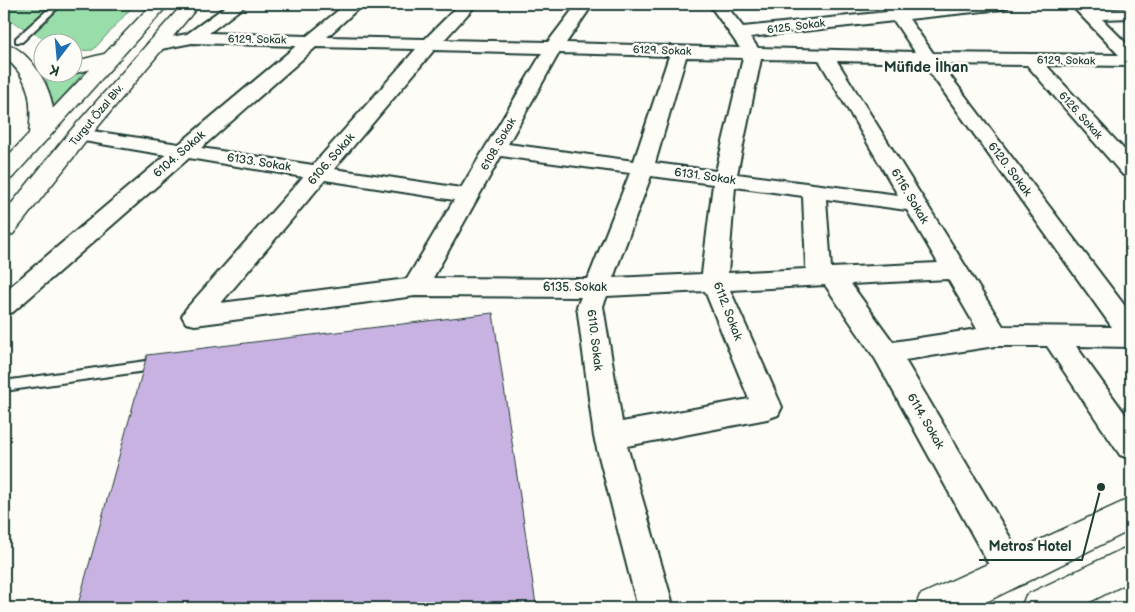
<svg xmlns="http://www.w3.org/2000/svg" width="1135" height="612" font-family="'Balsamiq Sans',sans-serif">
<rect width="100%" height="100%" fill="#fdfcf7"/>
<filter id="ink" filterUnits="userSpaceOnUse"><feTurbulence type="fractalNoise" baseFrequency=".02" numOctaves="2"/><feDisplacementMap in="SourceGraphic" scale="10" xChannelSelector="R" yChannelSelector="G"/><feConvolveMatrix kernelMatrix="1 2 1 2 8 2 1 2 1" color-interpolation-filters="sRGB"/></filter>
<g filter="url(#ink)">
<g fill="#99deaa" stroke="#5c8e6f">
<polygon points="4,4 135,4 93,50 73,51 72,42 50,42 15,23 4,21"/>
<polygon points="87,69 52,108 45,73 72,72"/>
</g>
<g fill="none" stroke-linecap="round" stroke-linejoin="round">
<defs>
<g id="service">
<polygon points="54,4 62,4 22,42 16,42 16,38"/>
<polygon points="160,359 165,360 167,364 165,368 160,369 4,391 4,381"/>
</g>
<path id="minor" d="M 229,4 L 247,4 L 209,33 L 307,36 L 346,4 L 363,4 L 327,37 L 425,39 L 460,4 L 477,4 L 444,40 L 548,42 L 577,4 L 593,4 L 566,43 L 740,48 L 709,4 L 725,4 L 743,27 L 887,12 L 882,4 L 898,4 L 902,10 L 961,4 L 1010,4 L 1008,7 L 1002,9 L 909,19 L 933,53 L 1119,55 L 1070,4 L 1087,4 L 1093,10 L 1131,8 L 1131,18 L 1102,19 L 1131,48 L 1131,66 L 1046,65 L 1131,157 L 1131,176 L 1123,175 L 1027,65 L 941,64 L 1131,314 L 1131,347 L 1076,346 L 1131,422 L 1131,459 L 1120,455 L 1047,346 L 995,346 L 905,360 L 1030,571 L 1025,583 L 1012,588 L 999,583 L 876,360 L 825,285 L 730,290 L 782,407 L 778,415 L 767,419 L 627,446 L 674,608 L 638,608 L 594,437 L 577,306 L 581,297 L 415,296 L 195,325 L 186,323 L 182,316 L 186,309 L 303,177 L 189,158 L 13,312 L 4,315 L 4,292 L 166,155 L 72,139 L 69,135 L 72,131 L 79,129 L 179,144 L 296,46 L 192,43 L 156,50 L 150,49 L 147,45 L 150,41 L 187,34 ZM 894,21 L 915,52 L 758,48 L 750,37 ZM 316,47 L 416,49 L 313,165 L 201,148 ZM 434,50 L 542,53 L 461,188 L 334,169 ZM 559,53 L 669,56 L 634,161 L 508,144 ZM 686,57 L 743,58 L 716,171 L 655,163 ZM 761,59 L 819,60 L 898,195 L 737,174 ZM 837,61 L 923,63 L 1112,327 L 1003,326 ZM 501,156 L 630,173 L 588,279 L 433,278 ZM 651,176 L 713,184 L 702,274 L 613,278 ZM 325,180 L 454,200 L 407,279 L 221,303 ZM 735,187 L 803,196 L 806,269 L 728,273 ZM 826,199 L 907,210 L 938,263 L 831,268 ZM 948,279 L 977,329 L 893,342 L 851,284 ZM 705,291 L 749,399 L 622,422 L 603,306 L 607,296 Z"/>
<g id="tertiary">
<path d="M 4,43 C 35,50 67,110 48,139 L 40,140 L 32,139 L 29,134 C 33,102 30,77 4,57 Z"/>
<polygon points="108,53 115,55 117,59 115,63 72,74 67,72 72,72 72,62"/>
</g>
<g id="secondary">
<polygon points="152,4 169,4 12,178 4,180 4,160"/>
<polygon points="183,4 200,4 87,140 13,234 4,237 4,213 71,130"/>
<polygon points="1131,498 1131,530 974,608 915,608 920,595"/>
<polygon points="1131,545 1131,581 1078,608 1021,608 1026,595"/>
</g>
</defs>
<use href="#service" stroke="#1f3d34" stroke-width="4"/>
<use href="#minor" stroke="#1f3d34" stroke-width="4"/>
<use href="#tertiary" stroke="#1f3d34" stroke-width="3"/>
<use href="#secondary" stroke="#1f3d34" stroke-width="3"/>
<use href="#service" fill="#fdfcf7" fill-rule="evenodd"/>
<use href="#minor" fill="#fdfcf7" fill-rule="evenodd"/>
<use href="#tertiary" fill="#fdfcf7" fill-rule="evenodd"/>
<use href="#secondary" fill="#fdfcf7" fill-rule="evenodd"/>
</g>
<g fill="#ac99c2" stroke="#1f3d34">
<polygon points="4,4 29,4 26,6 4,7"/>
<polygon points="536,605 536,608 77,608"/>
</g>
<polygon fill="#c8b2e1" stroke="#1f3d34" points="493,313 536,605 514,608 77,608 147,355"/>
</g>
<g text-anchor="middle" stroke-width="5" stroke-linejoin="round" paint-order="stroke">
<g font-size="11" fill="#1f3d34" stroke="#fdfcf7">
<text transform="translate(796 26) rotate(-7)" y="4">6125. Sokak</text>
<text transform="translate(257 39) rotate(1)" y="4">6129. Sokak</text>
<text transform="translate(662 50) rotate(2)" y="4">6129. Sokak</text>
<text transform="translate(1066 60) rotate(1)" y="4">6129. Sokak</text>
<text transform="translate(96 115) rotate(-50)" y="4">Turgut Özal Blv.</text>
<text transform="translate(1081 115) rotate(48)" y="4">6126. Sokak</text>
<text transform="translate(498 144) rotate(-60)" y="4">6108. Sokak</text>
</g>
<g font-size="12" fill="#1f3d34" stroke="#fdfcf7">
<text transform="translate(179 154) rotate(-41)" y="4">6104. Sokak</text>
<text transform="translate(331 159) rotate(-49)" y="4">6106. Sokak</text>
<text transform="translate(259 162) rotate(9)" y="4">6133. Sokak</text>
<text transform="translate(1010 169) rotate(53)" y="4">6120. Sokak</text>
<text transform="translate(705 176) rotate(8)" y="4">6131. Sokak</text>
<text transform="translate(910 196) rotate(59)" y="4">6116. Sokak</text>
<text x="575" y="291">6135. Sokak</text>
<text transform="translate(728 311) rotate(69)" y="4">6112. Sokak</text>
<text transform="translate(595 340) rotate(83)" y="4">6110. Sokak</text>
<text transform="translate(926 421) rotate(60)" y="4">6114. Sokak</text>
</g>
<g font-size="15" font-weight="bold" fill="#1f3d34" stroke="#fdfcf7">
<text x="926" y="72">Müfide İlhan</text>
</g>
</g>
<path fill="none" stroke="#1f3d34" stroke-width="2" d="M1101 487L1082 560H979"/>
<circle fill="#1f3d34" stroke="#fdfcf7" stroke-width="2" cx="1101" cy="487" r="5"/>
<g font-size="14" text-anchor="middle" font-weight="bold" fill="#1f3d34" stroke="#fdfcf7" stroke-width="5" stroke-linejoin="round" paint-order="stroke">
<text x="1030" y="551">Metros Hotel</text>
</g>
<rect width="1135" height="612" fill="none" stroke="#fdfcf7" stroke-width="20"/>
<rect x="10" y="10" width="1115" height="592" fill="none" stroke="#1f3d34" stroke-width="2" filter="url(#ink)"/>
<g transform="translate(58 58) rotate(196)"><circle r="24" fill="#fdfcf7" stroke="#a4b0a9"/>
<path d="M0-4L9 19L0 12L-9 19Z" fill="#1f6fb2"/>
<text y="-8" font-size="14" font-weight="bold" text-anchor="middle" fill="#1f3d34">K</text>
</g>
</svg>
